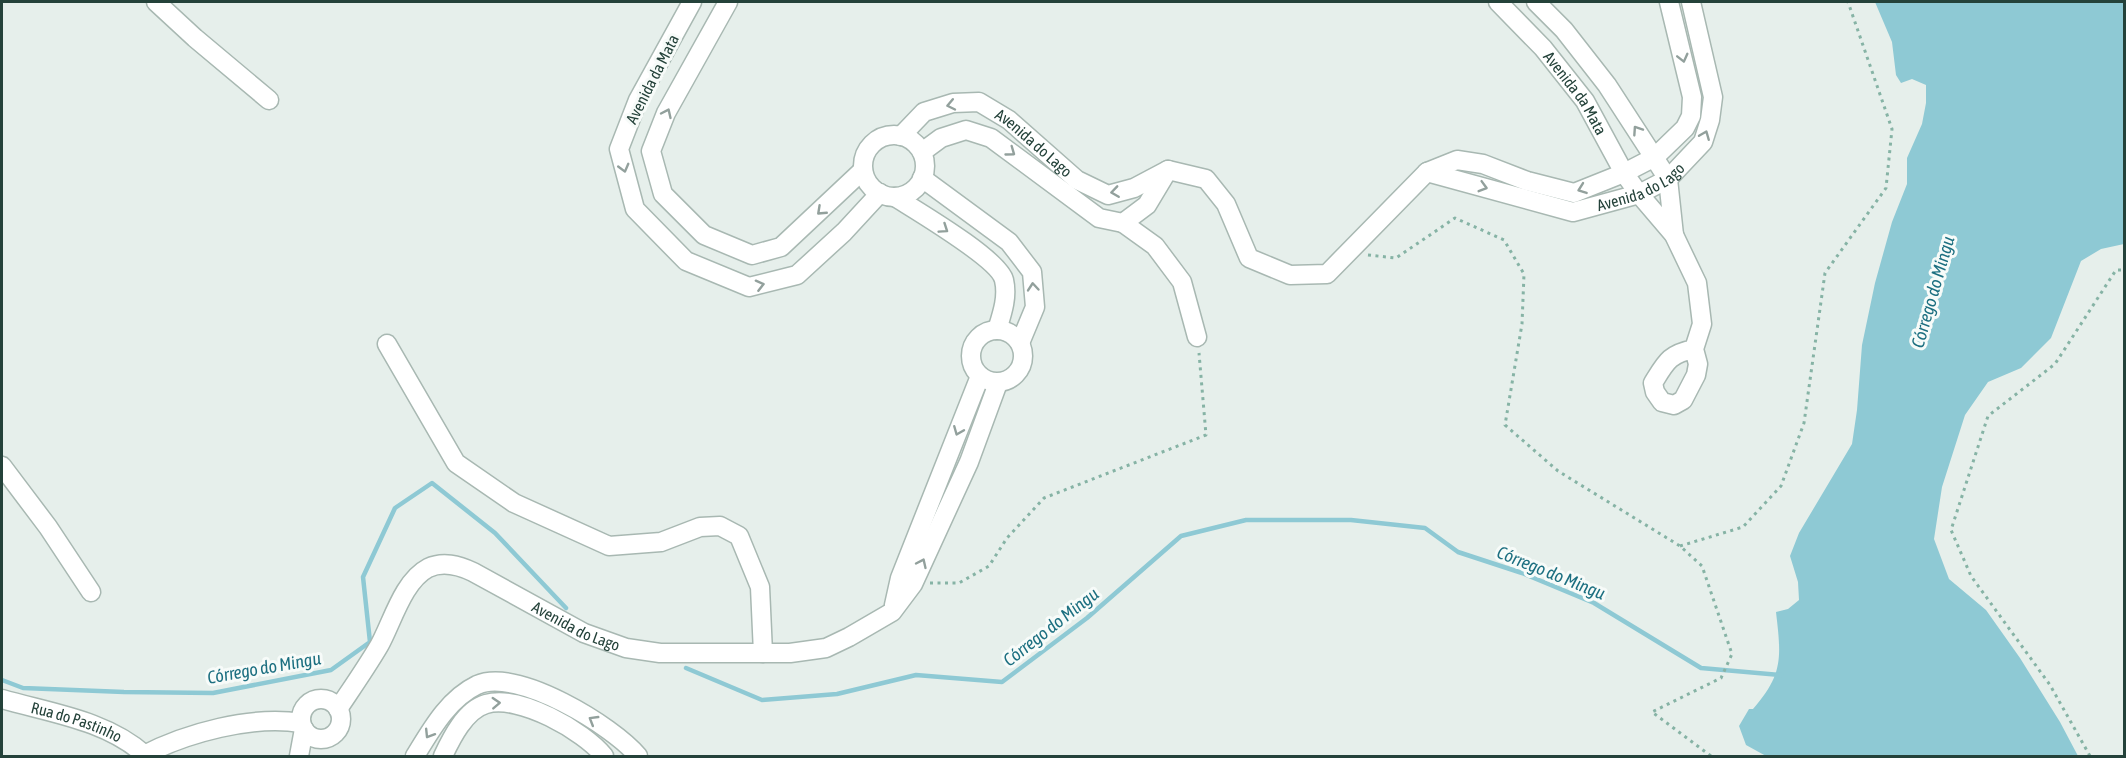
<svg xmlns="http://www.w3.org/2000/svg" width="2126" height="758" font-family="'Asap Condensed',sans-serif">
<rect width="100%" height="100%" fill="#e6efeb"/>
<path fill="#8ec9d4" d="M 1875,2 L 2124,2 L 2124,244 L 2101,249 L 2081,261 L 2051,338 L 2021,368 L 1988,382 L 1965,415 L 1942,487 L 1934,539 L 1949,579 L 1986,610 L 2020,658 L 2060,722 L 2078,756 L 1766,756 L 1746,745 L 1739,726 L 1749,709 L 1753,709 C 1784,674 1781,656 1776,612 L 1788,609 L 1799,600 L 1798,582 L 1790,556 L 1799,533 L 1852,444 L 1857,410 L 1862,345 L 1875,283 L 1892,222 L 1907,184 L 1907,158 L 1922,124 L 1926,103 L 1926,85 L 1912,79 L 1901,83 L 1896,75 L 1892,42 Z"/>
<g fill="none" stroke-linecap="round" stroke-linejoin="round">
<g stroke="#8ec9d4" stroke-width="4.5">
<polyline points="686,668 762,700 837,694 916,675 1002,682 1087,618 1181,536 1246,520 1351,520 1425,528 1458,552 1522,573 1594,603 1701,668 1781,675"/>
<polyline points="2,680 23,688 124,692 213,693 331,670 370,642 363,577 395,508 432,483 495,533 566,608"/>
</g>
<defs>
<g id="minor">
<polyline points="156,2 195,38 269,100"/>
<polyline points="692,2 638,100 619,149 635,209 686,261 749,287 797,275 844,232 880,193"/>
<polyline points="728,2 666,113 651,151 663,194 704,235 752,255 781,247 863,170"/>
<path id="s1" d="M 1498,2 L 1543,48 L 1585,101 L 1624,173 L 1639,194 L 1674,235 L 1697,283 L 1702,324 L 1694,349 L 1698,364 L 1696,375 L 1683,400 L 1674,405 L 1662,402 L 1655,392 L 1653,383 C 1666,362 1669,354 1694,349"/>
<polyline points="1536,2 1564,30 1607,85 1668,179 1674,235"/>
<circle cx="894" cy="166" r="31"/>
<path id="s2" d="M 901,136 L 924,112 L 953,103 L 979,102 L 1009,120 L 1077,180 L 1108,195 L 1134,188 L 1168,170 L 1206,179 L 1226,204 L 1249,258 L 1290,275 L 1327,274 L 1427,172 L 1457,160 L 1483,164 L 1527,181 L 1574,193 L 1624,173 L 1655,157 L 1685,128 L 1691,116 L 1692,97 L 1669,2"/>
<polyline points="922,152 941,138 966,130 991,138 1099,218 1123,223 1147,205 1168,170"/>
<path id="s3" d="M 1427,172 L 1573,212 L 1639,194 L 1668,179 L 1703,142 L 1710,120 L 1713,97 L 1691,2"/>
<polyline points="922,178 1009,242 1032,272 1035,307 1020,343"/>
<path d="M 895,197 C 917,211 999,259 1004,280 C 1008,297 1002,314 997,330"/>
<polyline points="1123,223 1155,246 1182,282 1197,337"/>
<circle cx="997" cy="356" r="26"/>
<polyline points="387,344 456,463 514,503 609,546 661,542 700,527 720,526 739,536 760,587 763,653"/>
<polyline points="2,466 48,527 91,592"/>
<polyline points="894,605 900,578 980,376"/>
<path id="s4" d="M 2,699 C 50,713 106,720 145,755"/>
<circle cx="321" cy="719" r="20"/>
<path id="s5" d="M 338,709 C 352,688 366,668 379,646 C 392,623 403,581 428,568 C 443,561 458,565 473,572 L 584,633 L 626,648 L 660,653 L 790,653 L 826,648 L 849,637 L 892,612 L 913,584 L 969,462 L 998,383"/>
<path d="M 142,756 C 186,733 252,715 301,723"/>
<polyline points="299,756 304,729"/>
<path d="M 415,756 C 431,730 448,699 477,685 C 517,667 613,726 638,756"/>
<path d="M 443,756 C 451,739 465,710 486,704 C 519,694 584,731 604,756"/>
</g>
</defs>
<use href="#minor" stroke="#a8b8b2" stroke-width="21"/>
<g stroke="#86b3a5" stroke-width="3" stroke-dasharray="3 4.5" stroke-linecap="butt">
<polyline points="1368,255 1396,258 1455,218 1504,240 1524,274 1522,324 1505,425 1558,471 1680,546 1702,566 1732,654 1721,678 1652,712 1711,756"/>
<polyline points="1680,546 1743,527 1781,486 1804,423 1825,273 1886,188 1892,129 1848,2"/>
<polyline points="930,583 959,583 989,566 1007,538 1044,498 1206,435 1199,353"/>
<polyline points="2090,756 2050,685 1971,576 1951,530 1988,416 2055,364 2116,270 2124,270"/>
</g>
<use href="#minor" stroke="#fff" stroke-width="18"/>
</g>
<defs><path id="oneway-chevron" d="M-2-3.5L2.5 0L-2 3.5" fill="none" stroke-width="1.6" stroke-linecap="round" stroke-linejoin="round" transform="scale(1.5)"/></defs>
<g stroke="#92a09c">
<use href="#oneway-chevron" transform="translate(1683 58) rotate(76)"/>
<use href="#oneway-chevron" transform="translate(951 105) rotate(168)"/>
<use href="#oneway-chevron" transform="translate(667 113) rotate(-65)"/>
<use href="#oneway-chevron" transform="translate(1637 130) rotate(-124)"/>
<use href="#oneway-chevron" transform="translate(1705 135) rotate(-68)"/>
<use href="#oneway-chevron" transform="translate(1011 152) rotate(36)"/>
<use href="#oneway-chevron" transform="translate(624 168) rotate(75)"/>
<use href="#oneway-chevron" transform="translate(1483 187) rotate(16)"/>
<use href="#oneway-chevron" transform="translate(1582 189) rotate(160)"/>
<use href="#oneway-chevron" transform="translate(1115 192) rotate(172)"/>
<use href="#oneway-chevron" transform="translate(821 211) rotate(137)"/>
<use href="#oneway-chevron" transform="translate(944 229) rotate(34)"/>
<use href="#oneway-chevron" transform="translate(760 285) rotate(-14)"/>
<use href="#oneway-chevron" transform="translate(1033 287) rotate(-95)"/>
<use href="#oneway-chevron" transform="translate(958 431) rotate(112)"/>
<use href="#oneway-chevron" transform="translate(922 563) rotate(-65)"/>
<use href="#oneway-chevron" transform="translate(496 703) rotate(-3)"/>
<use href="#oneway-chevron" transform="translate(593 720) rotate(-149)"/>
<use href="#oneway-chevron" transform="translate(429 734) rotate(122)"/>
</g>
<g text-anchor="middle" stroke-width="6" stroke-linejoin="round" paint-order="stroke">
<g font-size="16" fill="#24423a" stroke="#f7fbf9">
<text transform="translate(652 79) rotate(-63)" y="6">Avenida da Mata</text>
<text dy="6" stroke="none"><textPath href="#s1" startOffset="120">Avenida da Mata</textPath></text>
<text dy="6" stroke="none"><textPath href="#s2" startOffset="158">Avenida do Lago</textPath></text>
<text dy="6" stroke="none"><textPath href="#s3" startOffset="224">Avenida do Lago</textPath></text>
<text dy="6" stroke="none"><textPath href="#s5" startOffset="332">Avenida do Lago</textPath></text>
<text dy="6" stroke="none"><textPath href="#s4" startOffset="78">Rua do Pastinho</textPath></text>
</g>
<g font-size="18" font-style="italic" fill="#1c6f80" stroke="#f7fbf9">
<text transform="translate(1933 292) rotate(-74)" y="6">Córrego do Mingu</text>
<text transform="translate(1551 573) rotate(22)" y="6">Córrego do Mingu</text>
<text transform="translate(1051 627) rotate(-38)" y="6">Córrego do Mingu</text>
<text transform="translate(264 668) rotate(-10)" y="6">Córrego do Mingu</text>
</g>
</g>
<rect width="2126" height="758" fill="none" stroke="#24423a" stroke-width="6"/>
</svg>
